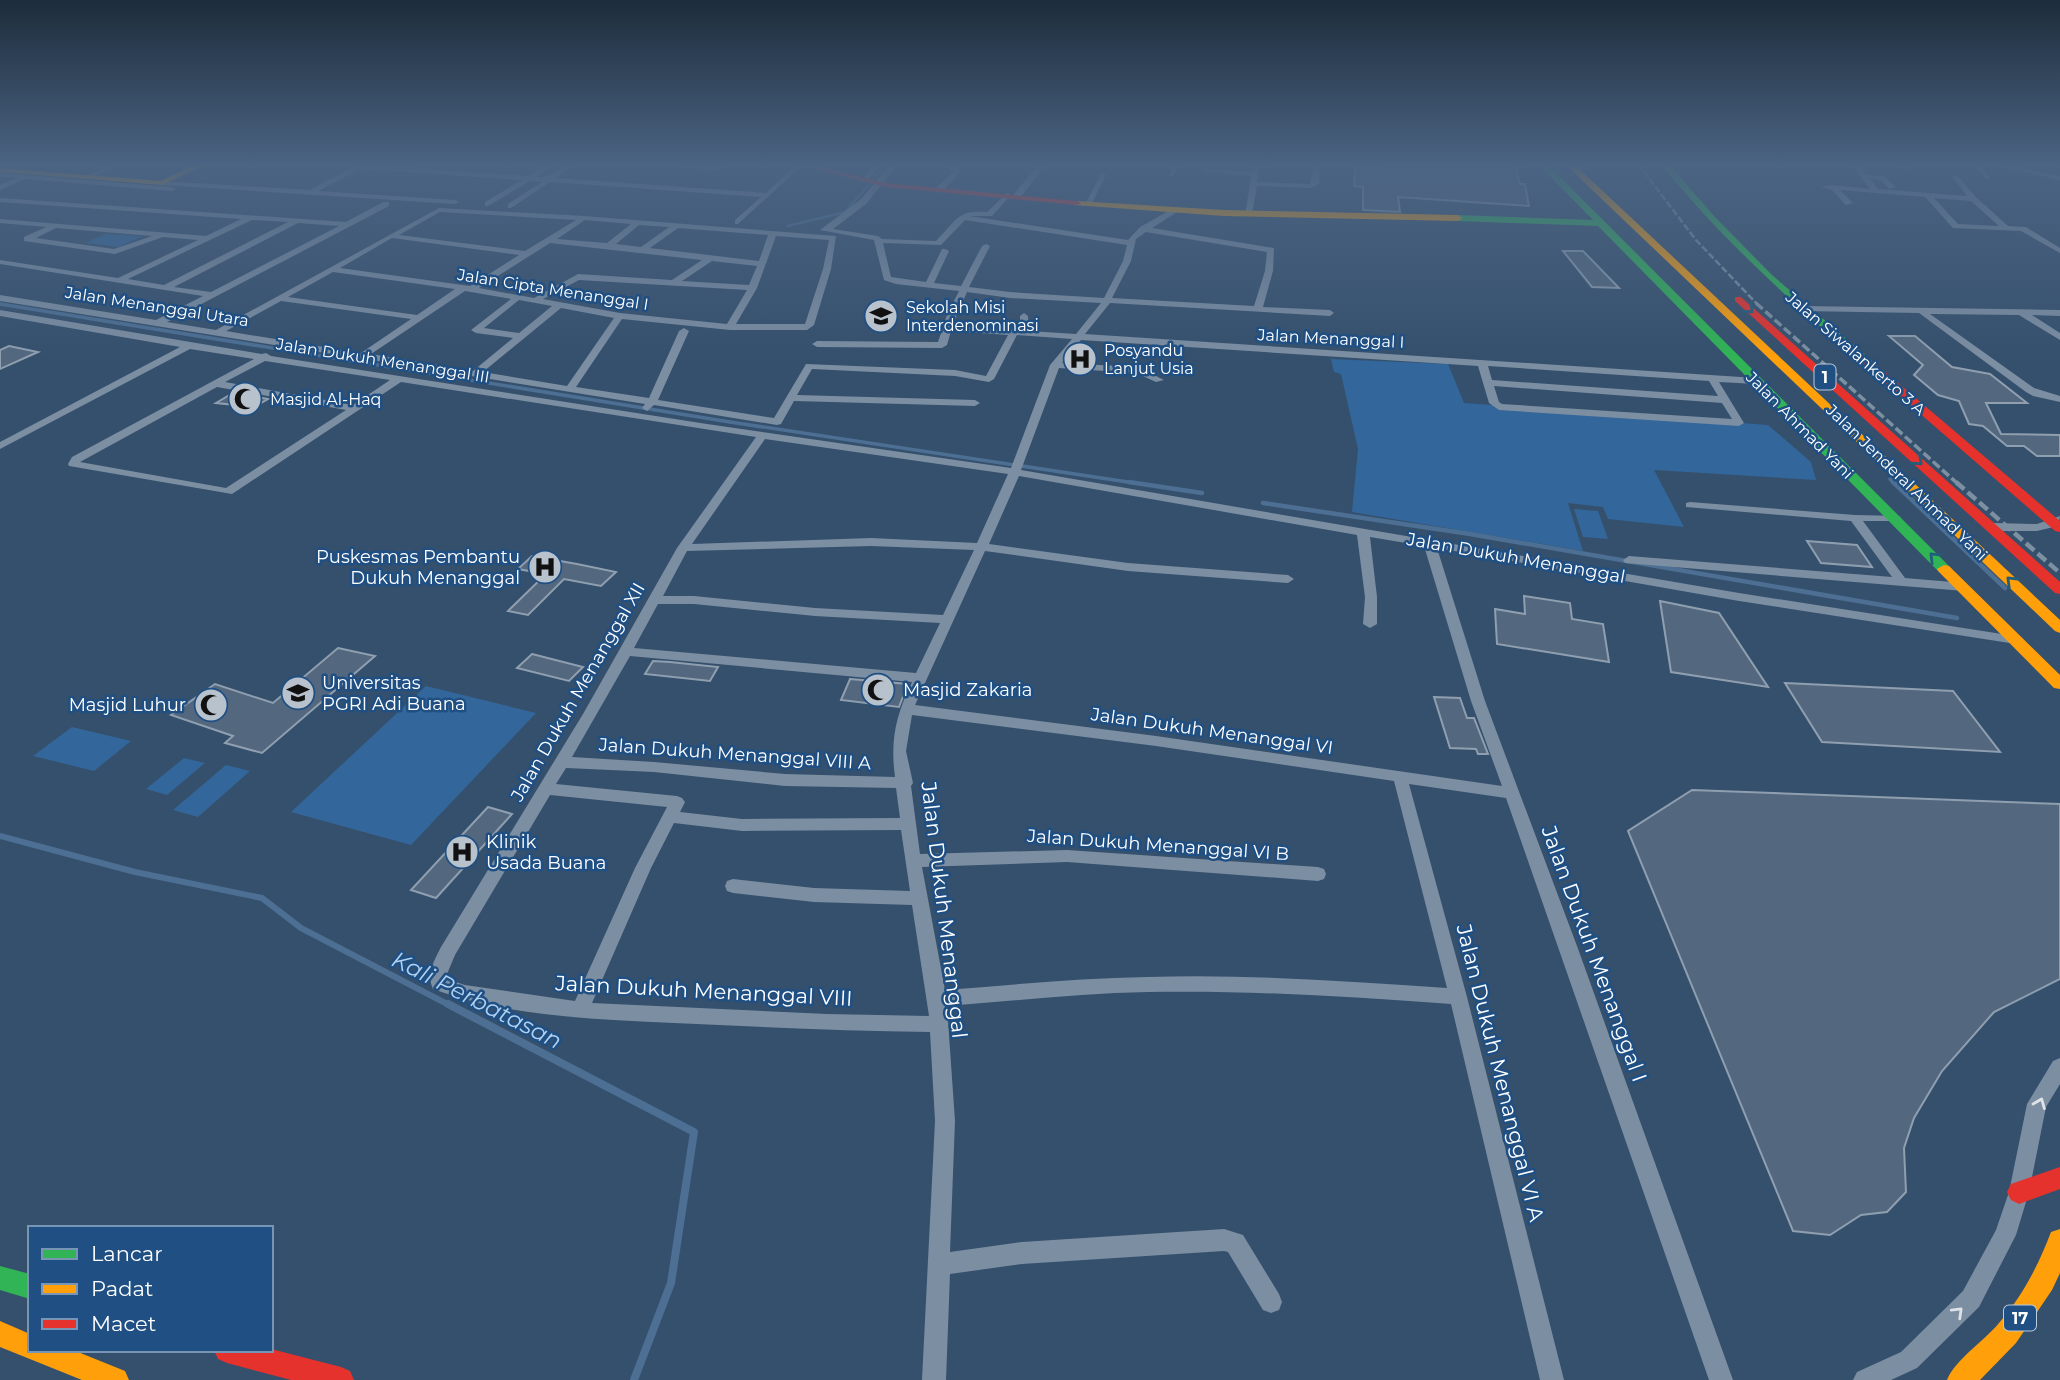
<svg xmlns="http://www.w3.org/2000/svg" width="2060" height="1380" font-family="Montserrat,sans-serif">
<rect width="100%" height="100%" fill="#35506c"/>
<g fill="#33669a">
<polygon points="105,234 143,236 119,247 85,243"/>
<polygon points="1331,359 1448,364 1464,403 1768,425 1811,462 1816,480 1654,470 1684,527 1608,519 1603,507 1568,503 1583,551 1352,512 1358,449 1341,374 1334,372"/>
<polygon points="1574,509 1598,511 1608,539 1583,537"/>
<polygon points="426,686 536,713 411,845 291,812"/>
<polygon points="72,727 131,741 94,771 33,756"/>
<polygon points="184,758 205,763 167,795 146,789"/>
<polygon points="226,765 250,771 198,817 173,810"/>
</g>
<g fill="none" stroke-linecap="round" stroke-linejoin="round">
<g stroke="#4d6f94" stroke-width="2.5">
<polyline points="788,226 845,212 887,164"/>
<polyline points="0,304 5,305"/>
</g>
<g stroke="#4d6f94" stroke-width="3.5">
<polyline points="0,304 730,422 1141,484"/>
<polyline points="1890,479 1895,484"/>
</g>
<g stroke="#4d6f94" stroke-width="4.5">
<polyline points="1129,482 1202,493"/>
<polyline points="1893,482 2005,588"/>
<polyline points="1263,503 1470,534 1957,618"/>
</g>
<polyline stroke="#4d6f94" stroke-width="6" points="0,836 135,872 262,898 301,928 451,1006"/>
<polyline stroke="#4d6f94" stroke-width="8" points="448,1004 694,1132 671,1283 634,1380"/>
</g>
<g fill="#53687e" stroke="#8f9fb0" stroke-width="2">
<polygon points="1381,164 1506,164 1516,167 1520,184 1525,184 1529,206 1398,197 1400,212 1363,210 1363,187 1354,186 1356,165 1381,166"/>
<polygon points="1563,251 1583,251 1619,288 1592,287"/>
<polygon points="1889,336 1915,336 1952,367 1990,374 2027,403 1986,403 2001,434 2060,435 2060,456 2037,456 2024,446 2007,446 1983,426 1969,424 1959,401 1938,395 1914,375 1923,365"/>
<polygon points="9,346 38,352 0,369 0,350"/>
<polygon points="1078,348 1091,349 1089,361 1069,360"/>
<polygon points="233,393 268,399 254,407 216,403"/>
<polygon points="1807,541 1857,545 1872,567 1821,563"/>
<polygon points="532,556 577,564 616,572 601,586 564,579 528,615 508,611 546,574 518,569"/>
<polygon points="1524,596 1570,603 1572,619 1603,624 1609,662 1497,644 1495,609 1525,614"/>
<polygon points="1660,601 1719,613 1768,687 1671,672"/>
<polygon points="338,648 375,656 262,753 225,743 233,736 171,715 215,684 273,703"/>
<polygon points="532,654 583,667 569,681 517,668"/>
<polygon points="653,661 670,662 718,667 710,681 645,674"/>
<polygon points="850,679 908,684 899,707 841,700"/>
<polygon points="1785,683 1953,691 2000,752 1822,742"/>
<polygon points="1434,697 1460,698 1467,718 1474,718 1488,754 1478,754 1476,749 1450,748"/>
<polygon points="1692,790 2060,804 2060,979 1994,1012 1942,1071 1914,1118 1904,1148 1906,1192 1887,1212 1861,1215 1830,1235 1793,1231 1628,831"/>
<polygon points="488,807 512,814 436,898 411,890"/>
</g>
<g fill="none" stroke-linecap="round" stroke-linejoin="round">
<g fill="#7c8ea2" fill-rule="evenodd">
<polygon points="111,164 120,164 90,178 85,177"/>
<path d="M 358,164 L 528,176 L 548,164 L 556,164 L 537,177 C 554,178 559,164 575,164 L 556,178 L 766,193 L 797,164 L 804,164 L 738,224 L 735,224 L 735,220 L 761,197 L 550,182 L 511,208 L 508,208 L 508,204 L 542,182 L 530,181 L 488,206 L 485,206 L 485,202 L 522,180 L 360,169 L 318,191 L 455,200 L 459,202 L 455,204 L 162,185 L 158,183 L 162,181 L 310,190 Z"/>
<polygon points="648,164 731,164 716,170"/>
<polygon points="875,164 882,164 866,182 862,182 862,180"/>
<path d="M 891,164 L 898,164 L 866,204 L 833,229 L 878,236 L 882,239 L 936,241 C 957,220 956,210 987,212 L 1007,193 L 1011,195 L 992,216 L 969,216 L 1128,240 L 1140,227 L 1174,208 L 1177,208 L 1177,212 L 1152,228 L 1274,248 L 1273,271 L 1263,307 L 1330,310 L 1334,313 L 1330,316 L 1110,303 L 1085,334 L 1756,378 L 1761,381 L 1756,384 L 1719,382 L 1744,423 L 1739,426 L 1499,410 L 1489,403 L 1478,366 L 1081,340 L 1062,363 L 1138,367 L 1164,380 L 1156,382 L 1136,373 L 1059,368 L 1021,470 L 1739,593 L 2021,637 L 2023,640 L 2016,644 L 1739,601 L 1437,548 L 1485,701 L 1577,946 L 1733,1380 L 1709,1380 L 1506,798 L 1409,784 L 1467,997 L 1564,1380 L 1540,1380 L 1451,1004 C 1350,997 1249,990 1148,992 C 1081,993 1014,1001 947,1006 L 955,1121 L 950,1252 L 1022,1242 L 1224,1229 L 1243,1235 L 1279,1294 L 1282,1302 L 1279,1310 L 1271,1313 L 1263,1310 L 1228,1252 L 1224,1251 L 1022,1264 L 950,1274 L 946,1380 L 922,1380 L 935,1121 L 930,1032 C 845,1031 760,1027 674,1023 C 594,1019 509,1017 433,989 C 426,974 434,961 441,947 L 583,714 L 677,548 L 756,437 L 401,382 L 232,494 L 69,466 L 68,464 L 72,457 L 254,359 L 190,349 L 0,449 L 0,442 L 180,347 L 0,316 L 0,310 L 262,354 L 266,353 L 271,356 L 707,424 L 1011,468 L 1050,365 L 1072,339 L 1017,335 L 994,379 L 989,382 L 955,376 L 812,369 L 797,395 L 975,400 L 980,403 L 975,406 L 794,401 L 781,424 L 777,425 L 654,405 L 647,411 L 642,408 L 645,404 L 365,359 L 360,361 L 356,358 L 0,301 L 0,295 L 156,320 L 203,296 L 0,264 L 0,260 L 118,278 L 198,240 L 163,237 L 115,254 L 24,241 L 24,237 L 46,227 L 0,223 L 0,219 L 206,236 L 241,219 L 0,202 L 0,198 L 346,222 L 383,202 L 389,202 L 389,206 L 167,322 L 216,330 L 439,208 L 584,216 L 836,236 L 831,269 L 814,325 L 807,330 L 730,330 L 622,319 L 576,387 L 649,398 L 679,331 L 684,328 L 689,331 L 658,400 L 774,418 L 806,364 L 955,370 L 986,376 L 1008,335 L 951,331 L 947,345 L 942,348 L 817,347 L 812,344 L 817,341 L 938,342 L 947,315 L 959,291 L 896,284 L 884,280 L 874,240 L 820,230 L 860,200 ZM 440,212 L 576,220 L 525,251 L 399,235 ZM 252,220 L 288,222 L 164,285 L 128,279 ZM 585,220 L 631,224 L 607,243 L 557,239 ZM 965,220 L 1127,245 L 1123,261 L 1104,298 L 1010,292 L 969,287 L 990,246 L 986,244 L 982,246 L 961,286 L 934,283 L 949,251 L 945,249 L 942,249 L 926,282 L 891,277 L 883,243 L 941,245 ZM 298,223 L 339,226 L 211,292 L 174,287 ZM 639,225 L 669,227 L 641,247 L 616,244 ZM 56,228 L 152,236 L 114,249 L 36,238 ZM 678,228 L 768,235 L 759,261 L 650,248 ZM 1146,232 L 1267,252 L 1265,271 L 1254,306 L 1112,298 L 1131,261 L 1136,239 ZM 776,236 L 829,240 L 823,269 L 805,324 L 736,324 L 757,288 ZM 392,238 L 519,255 L 470,286 L 340,268 ZM 550,243 L 702,260 L 672,280 L 578,274 L 534,298 L 479,288 ZM 712,261 L 757,266 L 749,285 L 682,281 ZM 333,272 L 455,289 L 417,315 L 288,297 ZM 579,280 L 747,290 L 727,324 L 620,313 L 543,299 ZM 465,291 L 511,299 L 471,330 L 476,333 L 513,338 L 473,371 L 371,354 ZM 967,292 L 1010,298 L 1101,303 L 1076,334 L 1029,331 L 1028,316 L 1024,313 L 1020,316 L 1020,330 L 952,326 ZM 519,300 L 552,306 L 519,333 L 484,328 ZM 281,301 L 411,319 L 361,353 L 226,331 ZM 561,308 L 614,318 L 567,386 L 483,372 ZM 265,361 L 390,380 L 353,405 L 225,382 ZM 1488,366 L 1709,381 L 1718,396 L 1492,380 ZM 1494,386 L 1722,403 L 1732,419 L 1502,404 L 1499,402 ZM 217,387 L 346,410 L 226,488 L 80,462 ZM 765,439 L 1008,474 L 977,543 L 871,538 L 692,544 ZM 1019,476 L 1357,535 L 1365,597 L 1363,624 L 1370,628 L 1377,624 L 1377,597 L 1370,537 L 1424,546 L 1471,701 L 1502,786 L 1156,736 L 915,705 L 985,551 L 1128,571 L 1288,583 L 1294,579 L 1288,575 L 1128,563 L 989,544 ZM 871,546 L 974,550 L 943,615 L 815,608 L 694,596 L 663,596 L 687,551 ZM 658,604 L 694,604 L 815,616 L 940,623 L 916,673 L 634,648 ZM 630,656 L 912,682 C 896,715 890,740 895,777 L 785,774 L 654,762 L 572,757 ZM 912,715 L 1156,746 L 1394,781 L 1447,988 C 1347,981 1247,974 1147,977 C 1080,978 1012,985 945,990 L 922,867 L 1067,862 L 1318,881 L 1324,879 L 1326,874 L 1324,869 L 1318,867 L 1067,850 L 920,854 L 911,786 L 913,783 L 906,751 ZM 566,768 L 654,772 L 785,786 L 896,788 L 900,818 L 742,819 L 680,812 L 685,802 L 682,798 L 677,796 L 556,784 ZM 550,795 L 667,807 L 635,868 L 575,1001 L 465,985 L 447,979 L 447,974 L 455,955 ZM 674,823 L 742,831 L 901,830 L 910,891 L 814,888 L 733,879 L 727,881 L 725,886 L 727,891 L 733,893 L 814,902 L 912,905 L 929,1016 L 827,1014 L 592,1003 L 651,868 Z"/>
<polygon points="949,164 955,164 955,166 962,170 942,192 936,192 936,188 954,171 949,168"/>
<polygon points="1039,164 1046,164 1020,198 1014,198 1014,194"/>
<polygon points="1173,164 1180,164 1173,176 1169,176"/>
<polygon points="1254,164 1260,164 1257,182 1310,184 1314,164 1320,164 1319,184 1311,188 1257,186 1252,214 1245,216 1251,176 1203,171 1206,169 1252,172"/>
<path d="M 1851,164 L 1858,164 L 1866,174 L 1885,177 L 1896,187 L 1889,189 L 1881,180 L 1870,178 L 1878,189 L 1967,196 L 1952,176 L 1957,175 L 1976,197 L 2008,226 L 2026,227 L 2060,248 L 2060,253 L 2021,231 L 1953,228 L 1925,197 L 1840,190 L 1853,203 L 1846,205 L 1832,190 L 1821,187 L 1833,185 L 1870,189 ZM 1934,198 L 1971,201 L 1999,226 L 1958,224 Z"/>
<polygon points="1900,164 1906,164 1908,169 1903,170"/>
<polygon points="1973,164 1980,164 1990,179 1986,179"/>
<polygon points="1987,164 2001,164 2060,176 2060,180"/>
<polygon points="0,173 172,187 176,189 172,191 25,179 0,190 0,185 17,178 0,177"/>
<polygon points="1103,173 1106,175 1092,203 1085,205 1100,175"/>
<polygon points="1804,306 2060,310 2060,316 2032,315 2060,333 2060,340 2019,315 1930,314 2034,388 2060,396 2060,402 2033,396 2026,392 1919,313 1801,311 1801,307"/>
<polygon points="1690,502 1855,515 1899,516 1901,518 1895,521 1863,521 1905,578 1964,583 1970,587 1964,591 1625,563 1623,560 1629,556 1892,577 1851,521 1686,507 1686,503"/>
<polygon points="2060,516 2058,526 2037,531 1992,531 1986,527 1992,523 2037,524"/>
<polygon points="2060,1058 2060,1084 2046,1107 2029,1192 2016,1235 1979,1307 1917,1368 1891,1380 1853,1380 1857,1372 1901,1352 1963,1291 1996,1230 2009,1192 2027,1104 2053,1061"/>
</g>
<g fill="#30b455" fill-rule="evenodd">
<polygon points="1538,164 1547,164 1949,566 1951,569 1949,572 1939,572 1598,226 1458,221 1454,218 1458,215 1593,220"/>
<path d="M 1661,164 L 1669,164 L 1715,217 L 1772,275 L 1871,360 L 1871,364 L 1863,364 C 1791,301 1721,239 1661,164 Z"/>
<polygon points="0,1266 30,1274 30,1299 0,1290"/>
</g>
<g fill="#ff9f0a" fill-rule="evenodd">
<polygon points="196,164 207,164 162,185 0,172 0,168 161,181"/>
<polygon points="1565,164 1574,164 2060,620 2060,633 2055,631"/>
<polygon points="1077,201 1224,210 1458,215 1462,218 1458,221 1224,216 1074,205 1074,201"/>
<polygon points="1944,565 1949,566 2060,675 2060,689 2054,688 1939,572 1937,569"/>
<path d="M 2060,1229 L 2060,1273 L 2052,1290 L 2016,1343 L 1980,1380 L 1947,1380 C 1955,1360 1984,1341 1999,1323 C 2023,1295 2038,1266 2051,1232 Z"/>
<polygon points="0,1321 30,1334 30,1350 73,1350 125,1371 129,1380 82,1380 0,1347"/>
</g>
<g fill="#e5322d" fill-rule="evenodd">
<polygon points="793,164 808,164 886,183 1077,201 1081,203 1077,205 886,187"/>
<polygon points="1735,297 1741,297 2060,582 2060,594 2055,593 1735,301"/>
<polygon points="1863,360 1871,360 2060,521 2060,532 2055,531 1863,364"/>
<polygon points="2060,1167 2060,1189 2019,1204 2011,1200 2007,1192 2011,1184"/>
<polygon points="271,1349 341,1367 350,1371 354,1380 291,1380 227,1363 218,1359 214,1350"/>
</g>
<polyline stroke="#7c90a2" stroke-width="2.5" stroke-dasharray="7 2.5" stroke-linecap="butt" points="1638,164 1696,240 1758,305"/>
<polyline stroke="#7c90a2" stroke-width="3.5" stroke-dasharray="9 3.5" stroke-linecap="butt" points="1756,303 1958,484"/>
<polyline stroke="#7c90a2" stroke-width="4.5" stroke-dasharray="11 4.5" stroke-linecap="butt" points="1956,482 2060,573"/>
</g>
<defs><path id="oneway-chevron" d="M-2-3.5L2.5 0L-2 3.5" fill="none" stroke-width="1.6" stroke-linecap="round" stroke-linejoin="round" transform="scale(1.75)"/></defs>
<g stroke="#225e7c">
<use href="#oneway-chevron" transform="translate(1749 309) rotate(42)"/>
<use href="#oneway-chevron" transform="translate(1918 461) rotate(42)"/>
<use href="#oneway-chevron" transform="translate(1934 557) rotate(-135)"/>
<use href="#oneway-chevron" transform="translate(2011 581) rotate(-136)"/>
</g>
<g stroke="#dee3e8">
<use href="#oneway-chevron" transform="translate(2040 1103) rotate(-68)"/>
<use href="#oneway-chevron" transform="translate(1958 1312) rotate(-44)"/>
</g>
<linearGradient id="sky" x2="0" y2="1"><stop stop-color="#1d2c3b"/><stop offset="0.46" stop-color="#4b6483"/><stop offset="1" stop-color="#4b6483" stop-opacity="0"/></linearGradient>
<rect width="2060" height="357" fill="url(#sky)"/>
<defs>
<symbol id="university-disc" viewBox="-11 -11 22 22"><circle r="9.5" fill="#b8c2cc" stroke="#1f4f83"/><path d="M0-5L7-2L0 1L-7-2ZM-4 1L0 2.5L4 1V4Q0 6-4 4Z" fill="#111"/></symbol>
<symbol id="hospital-disc" viewBox="-11 -11 22 22"><circle r="9.5" fill="#b8c2cc" stroke="#1f4f83"/><path d="M-5-5h3v3.5h4V-5h3V5h-3V1.5h-4V5h-3Z" fill="#111"/></symbol>
<symbol id="mosque-disc" viewBox="-11 -11 22 22"><circle r="9.5" fill="#b8c2cc" stroke="#1f4f83"/><path d="M3.5-4.9A6 6 0 1 0 3.5 4.9A5 5 0 1 1 3.5-4.9Z" fill="#111"/></symbol>
</defs>
<g fill-rule="evenodd">
<use href="#university-disc" x="862" y="297" width="38" height="38"/>
<use href="#hospital-disc" x="1061" y="340" width="38" height="38"/>
<use href="#mosque-disc" x="226" y="380" width="38" height="38"/>
<use href="#hospital-disc" x="526" y="548" width="38" height="38"/>
<use href="#mosque-disc" x="859" y="671" width="38" height="38"/>
<use href="#university-disc" x="279" y="674" width="38" height="38"/>
<use href="#mosque-disc" x="192" y="686" width="38" height="38"/>
<use href="#hospital-disc" x="443" y="833" width="38" height="38"/>
</g>
<g text-anchor="middle" stroke-width="5" stroke-linejoin="round" paint-order="stroke">
<g font-size="16" fill="#fff" stroke="#1f4f83">
<text transform="translate(553 289) rotate(9)" y="6">Jalan Cipta Menanggal I</text>
<text transform="translate(157 306) rotate(9)" y="6">Jalan Menanggal Utara</text>
<text transform="translate(1331 338) rotate(3)" y="6">Jalan Menanggal I</text>
<text transform="translate(1856 353) rotate(41)" y="6">Jalan Siwalankerto 3 A</text>
<text transform="translate(383 360) rotate(9)" y="6">Jalan Dukuh Menanggal III</text>
<text transform="translate(1800 425) rotate(45)" y="6">Jalan Ahmad Yani</text>
<text transform="translate(1907 482) rotate(44)" y="6">Jalan Jenderal Ahmad Yani</text>
</g>
<g font-size="16" fill="#fff" stroke="#1f4f83" text-anchor="start">
<text x="906" y="313">Sekolah Misi<tspan x="906" dy="18">Interdenominasi</tspan></text>
<text x="1104" y="356">Posyandu<tspan x="1104" dy="18">Lanjut Usia</tspan></text>
<text x="270" y="405">Masjid Al-Haq</text>
</g>
<g fill="#1f4f83" stroke="#bccada" stroke-width="2">
<rect x="1814.5" y="364.5" width="21" height="25" rx="5"/>
<rect x="2004" y="1305.5" width="32" height="25" rx="5"/>
</g>
<g font-size="16" font-weight="bold" fill="#fff">
<text x="1825" y="383">1</text>
<text x="2020" y="1324">17</text>
</g>
<g font-size="18" fill="#fff" stroke="#1f4f83" text-anchor="start">
<text x="520" y="563" text-anchor="end">Puskesmas Pembantu<tspan x="520" dy="21">Dukuh Menanggal</tspan></text>
<text x="322" y="689">Universitas<tspan x="322" dy="21">PGRI Adi Buana</tspan></text>
<text x="903" y="696">Masjid Zakaria</text>
<text x="186" y="711" text-anchor="end">Masjid Luhur</text>
<text x="486" y="848">Klinik<tspan x="486" dy="21">Usada Buana</tspan></text>
</g>
<g font-size="18" fill="#fff" stroke="#1f4f83">
<text transform="translate(1516 558) rotate(10)" y="6">Jalan Dukuh Menanggal</text>
<text transform="translate(578 692) rotate(-60)" y="6">Jalan Dukuh Menanggal XII</text>
<text transform="translate(1212 731) rotate(8)" y="6">Jalan Dukuh Menanggal VI</text>
<text transform="translate(735 754) rotate(4)" y="6">Jalan Dukuh Menanggal VIII A</text>
<text transform="translate(1158 845) rotate(4)" y="6">Jalan Dukuh Menanggal VI B</text>
</g>
<g font-size="21" fill="#fff" stroke="#1f4f83">
<text transform="translate(944 910) rotate(83)" y="7">Jalan Dukuh Menanggal</text>
<text transform="translate(1594 954) rotate(70)" y="7">Jalan Dukuh Menanggal I</text>
<text transform="translate(704 991) rotate(3)" y="7">Jalan Dukuh Menanggal VIII</text>
<text transform="translate(1500 1073) rotate(76)" y="7">Jalan Dukuh Menanggal VI A</text>
</g>
<g font-size="23" font-style="italic" fill="#b1d1f1" stroke="#1f4f83">
<text transform="translate(477 1000) rotate(27)" y="8">Kali Perbatasan</text>
</g>
</g>
<rect x="28" y="1226" width="245" height="126" fill="#1f4f83" stroke="#7995b5" stroke-width="2"/>
<rect x="42" y="1249" width="35" height="10" fill="#30b455" stroke="#7995b5" stroke-width="2"/>
<text x="91" y="1261" font-size="21" fill="#ffffff">Lancar</text>
<rect x="42" y="1284" width="35" height="10" fill="#ff9f0a" stroke="#7995b5" stroke-width="2"/>
<text x="91" y="1296" font-size="21" fill="#ffffff">Padat</text>
<rect x="42" y="1319" width="35" height="10" fill="#e5322d" stroke="#7995b5" stroke-width="2"/>
<text x="91" y="1331" font-size="21" fill="#ffffff">Macet</text>
</svg>
